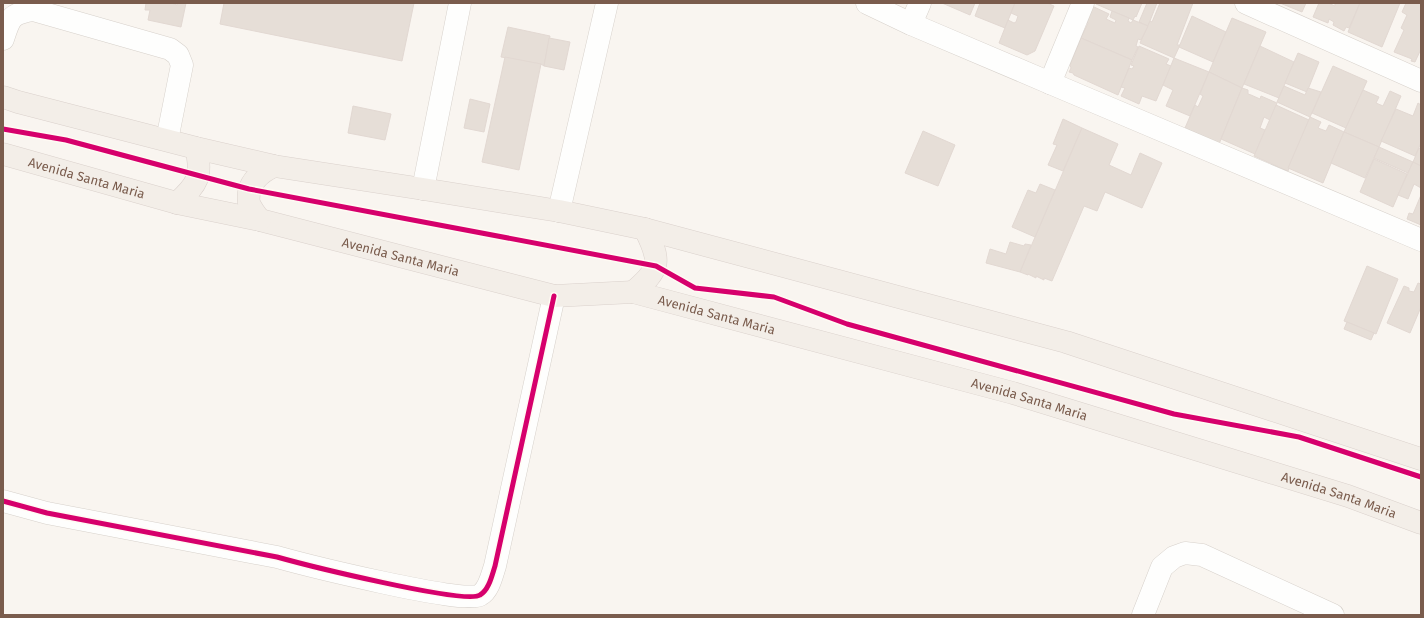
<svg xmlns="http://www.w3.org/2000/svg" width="1424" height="618" font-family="'Fira Sans',sans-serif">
<rect width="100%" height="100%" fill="#f9f5f0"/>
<g fill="#e6ded7" stroke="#e2d8d2">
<polygon points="146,3 171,3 177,5 178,3 186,3 181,27 148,20 150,10 145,10"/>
<polygon points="224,3 414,3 402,61 220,24"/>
<polygon points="942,3 975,3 970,15"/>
<polygon points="980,3 1015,3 1005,28 975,16"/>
<polygon points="1015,3 1047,3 1054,6 1035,51 1027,55 999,43 1008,20 1014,23 1016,22 1018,16 1011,13"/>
<polygon points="1097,3 1142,3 1136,17 1135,16 1133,20 1096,4"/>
<polygon points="1147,3 1157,3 1148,26 1139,22"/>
<polygon points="1160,3 1193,3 1177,45 1180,45 1174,58 1140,43 1150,21 1152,22"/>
<polygon points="1280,3 1306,3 1302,12"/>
<polygon points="1319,3 1328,3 1335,6 1335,4 1333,3 1360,3 1349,28 1346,27 1344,31 1333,25 1334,22 1329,19 1328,23 1313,17"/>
<polygon points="1360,3 1400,3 1382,47 1348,32"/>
<polygon points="1406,3 1421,3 1421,49 1415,62 1411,61 1412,59 1394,52 1404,30 1401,28 1407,15 1402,12"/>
<polygon points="1092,6 1109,14 1106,19 1115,23 1116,20 1110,17 1112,11 1129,18 1128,21 1131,23 1133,20 1148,26 1141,40 1138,39 1136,46 1138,47 1132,60 1081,38 1088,23 1085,21"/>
<polygon points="1192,16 1226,32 1213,62 1179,47"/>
<polygon points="1232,18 1266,32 1242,88 1209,72"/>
<polygon points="508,27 550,36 544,66 541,64 501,57"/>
<polygon points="549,38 570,42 564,70 544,66"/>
<polygon points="1081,38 1132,60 1118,95 1074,75 1073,73 1069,72 1071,68 1070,65"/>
<polygon points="1139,46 1169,59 1166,64 1171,66 1156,101 1142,96 1139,104 1121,96 1125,88 1121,87 1129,68 1132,69 1134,66 1131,65"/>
<polygon points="1260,46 1294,62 1279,98 1244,84"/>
<polygon points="1298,53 1319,62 1307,92 1285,83"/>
<polygon points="505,57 541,64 519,170 482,162"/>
<polygon points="1174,58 1209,72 1190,116 1166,106 1173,90 1163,85"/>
<polygon points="1333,66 1367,81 1346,128 1312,113"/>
<polygon points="1209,72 1242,88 1219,144 1185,128 1195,105 1198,107 1203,96 1200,94"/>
<polygon points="1284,86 1305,95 1308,88 1321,92 1310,117 1277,102"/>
<polygon points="1242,88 1248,90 1248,94 1251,95 1260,99 1261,96 1277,103 1270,120 1264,117 1260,128 1265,130 1255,154 1221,139"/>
<polygon points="1363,90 1379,97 1376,103 1383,106 1390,91 1401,96 1379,147 1344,132"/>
<polygon points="470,99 490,104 484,132 464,128"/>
<polygon points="1418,103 1421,105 1421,143 1415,156 1381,141 1396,109 1413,116"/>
<polygon points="1276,105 1309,120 1288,171 1254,156"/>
<polygon points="353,106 391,114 385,140 348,133"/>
<polygon points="1310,117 1321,122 1318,128 1326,131 1329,125 1344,132 1323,183 1288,168"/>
<polygon points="1063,119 1082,128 1063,171 1048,165 1057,145 1053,144"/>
<polygon points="1082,128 1118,144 1109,165 1131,175 1140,153 1162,163 1142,208 1105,192 1097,211 1084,206 1052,281 1044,278 1044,280 1036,276 1036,278 1028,274 1028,275 1020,272"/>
<polygon points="923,131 955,145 938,186 905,173"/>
<polygon points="1344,132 1379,147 1365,178 1331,163"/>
<polygon points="1379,147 1413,162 1408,173 1374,158"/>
<polygon points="1419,148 1421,149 1421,166 1413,162"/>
<polygon points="1374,159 1407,174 1393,207 1360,192"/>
<polygon points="1413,162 1421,166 1421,188 1414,184 1408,199 1398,195"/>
<polygon points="1040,184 1055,190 1035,237 1012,227 1028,190 1036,193"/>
<polygon points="1421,195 1421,225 1407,219 1409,213 1413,214"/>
<polygon points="1010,242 1024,246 1025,244 1031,245 1020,272 986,263 990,249 1006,254"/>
<polygon points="1367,266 1398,279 1376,334 1344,321"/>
<polygon points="1418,283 1421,284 1421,307 1410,333 1387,323 1404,286 1409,288 1409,291 1414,292"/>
<polygon points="1347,322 1374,333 1371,340 1344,329"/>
</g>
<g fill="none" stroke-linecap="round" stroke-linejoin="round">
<defs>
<g id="minor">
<polyline points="867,3 911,24 1050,83 1421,240"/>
<polyline points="1246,3 1421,81"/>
<polyline points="911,24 920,3"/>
<path d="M 3,39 C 10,18 10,14 33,10 L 170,49 L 178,55 L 182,65 L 167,140"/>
<polyline points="1050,83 1083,3"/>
<polyline points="423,189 460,3"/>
<polyline points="559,211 607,3"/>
<path d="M 3,501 L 47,513 L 277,557 C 302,564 465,605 480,595 C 489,590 492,575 495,566 L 554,296"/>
<polyline points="1143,615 1162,567 1174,557 1185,553 1202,555 1333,615"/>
</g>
<g id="major">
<polyline points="3,97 18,102 196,148 274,166 423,189 559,211 645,229 1066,342 1421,459"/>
<path id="s1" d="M 3,154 L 177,203 L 260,220 L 554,296 L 633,292 L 1013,393 L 1348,496 L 1421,523"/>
<path d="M 177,203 C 197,185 203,176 196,148"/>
<path d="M 260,220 C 256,215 251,208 249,203 C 246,184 259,173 274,166"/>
<path d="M 633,292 C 661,269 661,261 645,229"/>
</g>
</defs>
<use href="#minor" stroke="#d7d1cb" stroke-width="23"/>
<use href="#major" stroke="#dad1cc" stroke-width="23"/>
<use href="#minor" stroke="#fefefd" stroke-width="22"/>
<use href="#major" stroke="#f3eee8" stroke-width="22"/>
<defs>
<g id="cycleway">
<polyline points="3,129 66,140 249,189 656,266 695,288 774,297 847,324 1174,414 1299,437 1421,477"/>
<path d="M 3,501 L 47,513 L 277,557 C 302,564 465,605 480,595 C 489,590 492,575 495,566 L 554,296"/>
</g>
</defs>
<use href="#cycleway" stroke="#fffaf3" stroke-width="8"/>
<use href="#cycleway" stroke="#d6006c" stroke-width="5"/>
</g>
<g text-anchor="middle" stroke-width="3" stroke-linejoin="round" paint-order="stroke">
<g font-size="13" fill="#7a5c4d" stroke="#fffaf3">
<text dy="5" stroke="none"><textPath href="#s1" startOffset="87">Avenida Santa Maria</textPath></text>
<text dy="5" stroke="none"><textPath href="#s1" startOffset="411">Avenida Santa Maria</textPath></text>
<text dy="5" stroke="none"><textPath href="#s1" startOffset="735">Avenida Santa Maria</textPath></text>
<text dy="5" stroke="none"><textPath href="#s1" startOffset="1059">Avenida Santa Maria</textPath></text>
<text dy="5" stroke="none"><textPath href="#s1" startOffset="1383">Avenida Santa Maria</textPath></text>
</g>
</g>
<rect width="1424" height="618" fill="none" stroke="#7a5c4d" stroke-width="8"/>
</svg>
